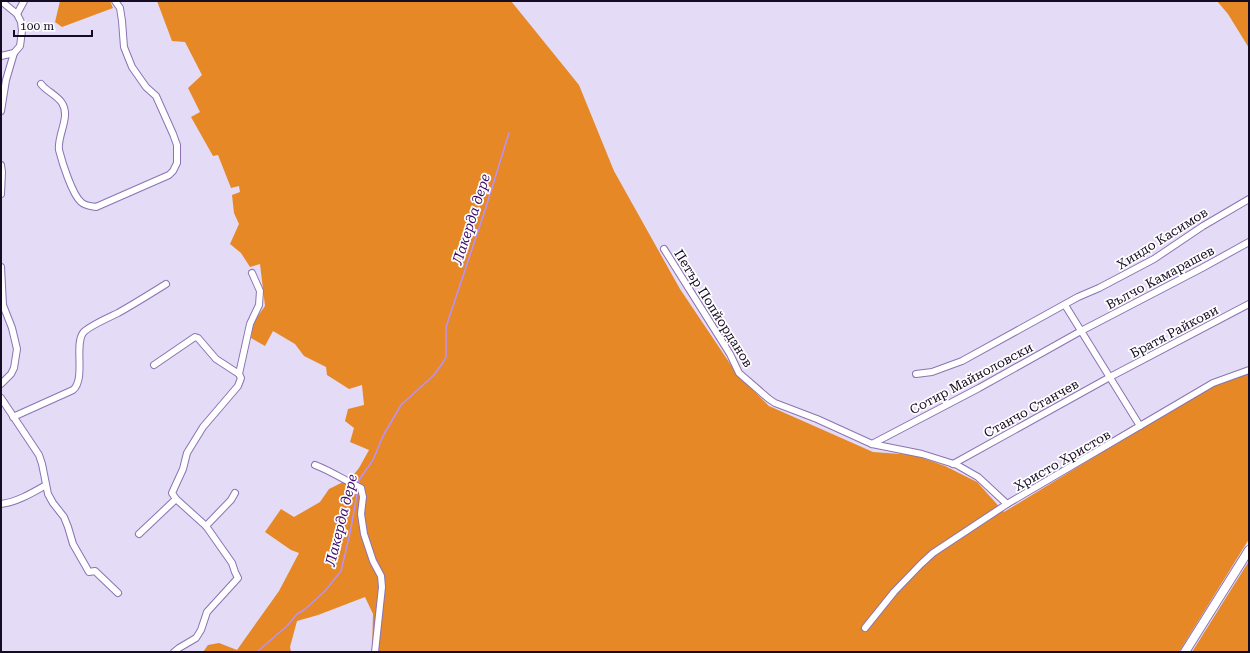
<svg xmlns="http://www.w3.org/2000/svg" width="1250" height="653" font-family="'Roboto Serif',serif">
<rect width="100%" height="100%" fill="#e4dbf7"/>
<g fill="#e58825">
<polygon points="60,1 110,1 113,8 62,27 55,22"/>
<polygon points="157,1 511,1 579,85 614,171 680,289 737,374 769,406 873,452 914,455 945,466 977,482 1004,512 1212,385 1249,372 1249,539 1179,652 372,652 373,614 365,597 318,615 297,621 290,647 291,652 203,652 208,645 219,643 237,650 279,591 299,553 291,550 265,532 281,509 294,517 320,502 329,489 351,478 359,468 369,450 350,442 354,428 345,421 348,409 364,405 362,385 349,389 327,375 326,367 304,356 295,344 273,331 265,346 251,338 253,323 265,306 260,264 250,267 241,253 230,244 239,224 234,213 232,195 240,192 239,186 231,188 218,155 213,156 191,117 200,112 188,88 202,75 185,42 172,41"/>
<polygon points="1217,1 1249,1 1249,48 1228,14"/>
<polygon points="1249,561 1249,652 1192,652"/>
</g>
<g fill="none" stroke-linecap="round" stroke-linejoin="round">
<g stroke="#ba91fa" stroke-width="1.5">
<polyline points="358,485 359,480 373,460 383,436 401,405 434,375 444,361 446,357 446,327 486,207 509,133"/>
<polyline points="257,652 288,625 297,614 304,610 325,591 341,571 350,533 358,489"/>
</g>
<defs>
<g id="minor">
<polyline points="1,1 17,14 21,22 22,31 20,46 14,53 6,80 1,111"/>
<polyline points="17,14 24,1"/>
<polyline points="1,56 14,53"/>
<path d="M 41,84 C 46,91 57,95 62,103 C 71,117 57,135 59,150 C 62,162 72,194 81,202 C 85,206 90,206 96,207 L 169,175 L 173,171 L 177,163 L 177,145 L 173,134 L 156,96 L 146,87 L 132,67 L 124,47 L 122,21 L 120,8 L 115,1"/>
<polyline points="1,165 2,172 1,194"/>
<polyline points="664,249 730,354 739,373 769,399 775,403 817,419 872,444 922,454 957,465 978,477 1007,504"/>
<polyline points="1,267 3,305 12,328 17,349 14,368 11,374 1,384"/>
<polyline points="1065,305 1140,426"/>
<polyline points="154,365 195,337 198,338 216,359 239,374"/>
<polyline points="916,374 932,372 962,361 1078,297 1099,288 1154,259 1203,226 1249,199"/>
<polyline points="1,398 39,455 42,464 48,494 53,503 64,517 68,527 73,544 89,572 95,571 118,593"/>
<path d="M 13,417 L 73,390 C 86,379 74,345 83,333 C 87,327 110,317 118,313 C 134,304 150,294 166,284"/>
<polyline points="872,444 979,388 1081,331 1202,268 1249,242"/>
<polyline points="953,464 1110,377 1249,304"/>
<path d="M 315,465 C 331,471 346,481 361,488 L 363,497 L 361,514 L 364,534 L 373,561 L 381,576 L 382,587 L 375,652"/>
<path d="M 1,504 C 17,502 32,493 46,485"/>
<polyline points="206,526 231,500 235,493"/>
<polyline points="139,534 176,499"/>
<polyline points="865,628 894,592 921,564 933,553 1007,504 1213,383 1249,370"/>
<polyline points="174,652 179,648 196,638 201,630 207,612 238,578 235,572 232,563 206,526 176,499 172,493 183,469 187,453 203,427 238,386 241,378 239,374 250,324 259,305 260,291 252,273"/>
</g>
<polyline id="tertiary" points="1185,652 1249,550"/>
</defs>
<use href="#minor" stroke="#8b73b3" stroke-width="8"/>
<use href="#tertiary" stroke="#8b73b3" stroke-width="10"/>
<use href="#minor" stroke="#fff" stroke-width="6"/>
<use href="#tertiary" stroke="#fff" stroke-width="8"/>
</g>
<g text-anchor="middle" stroke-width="3.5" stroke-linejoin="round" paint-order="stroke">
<g font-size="13" fill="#150b23" stroke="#fff">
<text transform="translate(1162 238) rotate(-32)" y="5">Хиндо Касимов</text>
<text transform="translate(1160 277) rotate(-28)" y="5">Вълчо Камарашев</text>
<text transform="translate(714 308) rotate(58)" y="5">Петър Попйорданов</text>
<text transform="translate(1174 331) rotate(-28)" y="5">Братя Райкови</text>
<text transform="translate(971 378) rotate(-28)" y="5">Сотир Майноловски</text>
<text transform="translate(1031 408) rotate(-29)" y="5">Станчо Станчев</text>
<text transform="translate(1062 460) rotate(-30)" y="5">Христо Христов</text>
</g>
<g font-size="14" font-style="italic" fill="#3d0c6b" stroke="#fff">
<text transform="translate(471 219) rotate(-72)" y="5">Лакерда дере</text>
<text transform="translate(341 520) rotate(-76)" y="5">Лакерда дере</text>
</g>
</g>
<rect width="1250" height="653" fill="none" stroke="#150b23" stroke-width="4"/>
<path d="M14 30v6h78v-6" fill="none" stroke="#150b23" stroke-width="2"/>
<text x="20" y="30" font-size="12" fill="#150b23" stroke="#ffffff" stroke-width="3" paint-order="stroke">100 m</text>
</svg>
